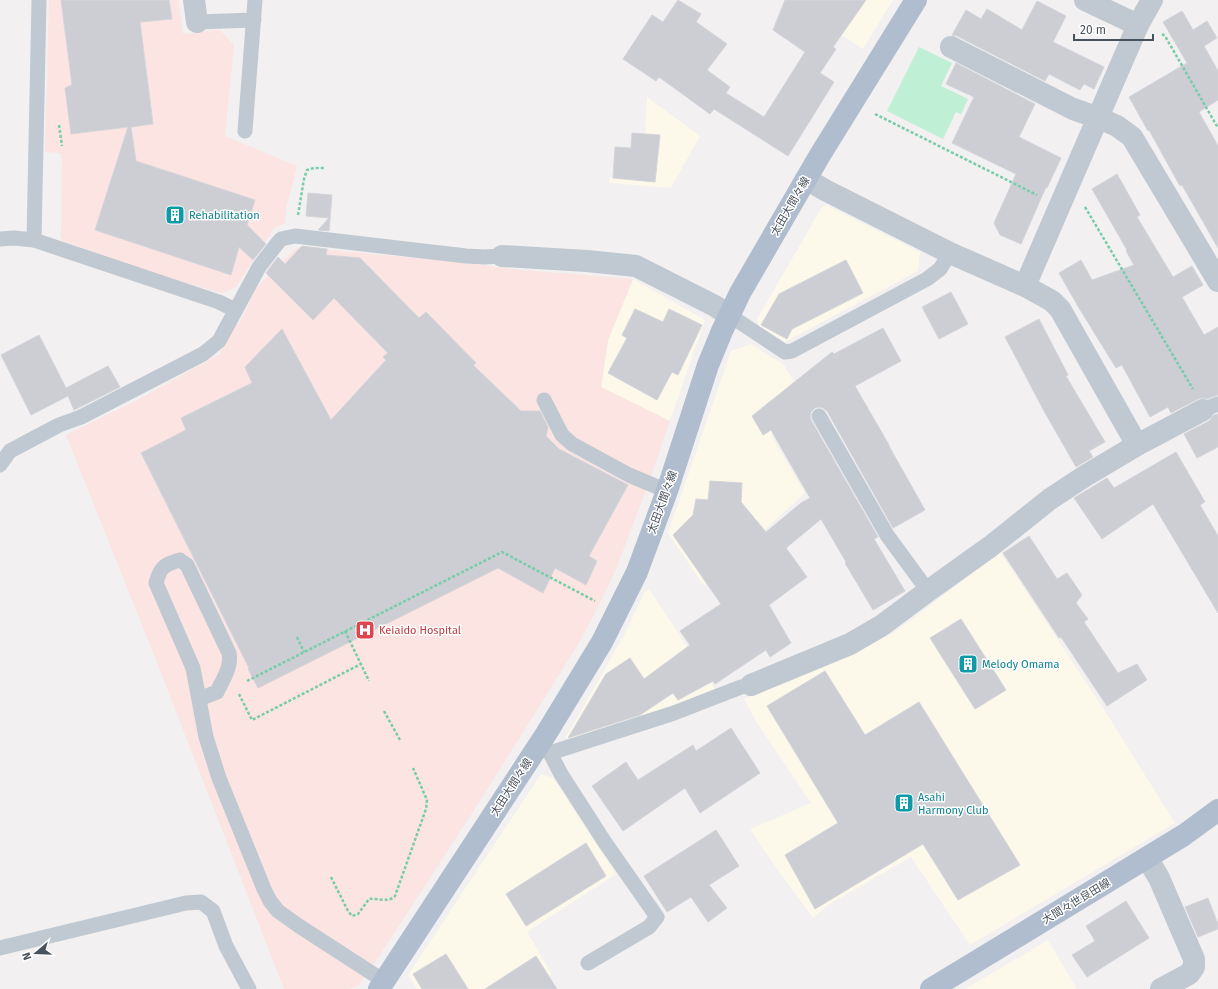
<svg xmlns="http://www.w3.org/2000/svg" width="1218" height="989" font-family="'Fira Sans','Noto Sans JP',sans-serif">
<rect width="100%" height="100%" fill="#f2f0f0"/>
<g fill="#fcf8ea">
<polygon points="786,0 893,0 863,49"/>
<polygon points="647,97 700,136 671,188 609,183 610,177 613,178 615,147 631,148 632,133 645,134"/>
<polygon points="826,205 920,252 918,271 785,342 759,327 757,319 822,207"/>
<polygon points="633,279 705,320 670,421 601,387 608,340"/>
<polygon points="751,344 784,365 811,411 771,435 805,493 704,586 668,533 731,351"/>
<polygon points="1000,552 1107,714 1175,823 970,945 911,857 828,905 813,918 775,866 750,829 811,803 757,723 744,699 889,635 899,629"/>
<polygon points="650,590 715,689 671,707 569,742 566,737 624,635 645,591"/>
<polygon points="541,774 553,778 616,874 527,932 552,974 529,989 417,989 408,975"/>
<polygon points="1048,940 1077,989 965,989"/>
</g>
<g fill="#fbe4e1">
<polygon points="49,0 178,0 183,34 220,30 234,45 225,136 297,166 286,208 285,223 274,228 236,287 222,293 148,272 61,240 62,160 60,153 45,152"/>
<polygon points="299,247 447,261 522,270 633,279 608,340 601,387 670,421 649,482 615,572 595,613 577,646 478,804 378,958 358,986 349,989 284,989 156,660 66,435 139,399 220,354 235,323 239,324 255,289 293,251"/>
</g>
<polygon fill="#bfefd4" points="919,47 952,63 941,86 968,99 961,114 956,112 943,139 887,111"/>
<g fill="#ccced4" stroke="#d4d5db">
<polygon points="61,0 169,0 172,19 140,22 153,124 131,127 136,161 255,200 247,225 266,244 253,260 239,247 231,275 95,230 128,127 71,134 65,88 72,85"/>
<polygon points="678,0 701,14 696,22 727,44 707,70 730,87 726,93 764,117 805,52 773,30 785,0 866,0 833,47 836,49 820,73 834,82 788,156 714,109 710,114 659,77 656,81 623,59 652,15 663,22"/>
<polygon points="1037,1 1066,16 1053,42 1104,67 1094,89 1084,84 1080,90 1049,74 1045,81 957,36 952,35 966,10 981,19 987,9 1022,30"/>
<polygon points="1182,11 1193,30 1207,21 1217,38 1204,46 1218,71 1218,100 1199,112 1218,146 1218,248 1182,185 1180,186 1149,130 1148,131 1129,97 1187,63 1163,22"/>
<polygon points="956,63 1035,104 1019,137 1061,158 1047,188 1046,187 1021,244 1000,235 994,223 1016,174 952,143 974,97 946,84"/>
<polygon points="632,133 660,135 655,182 613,178 615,147 631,148"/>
<polygon points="1117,174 1140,215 1137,217 1173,277 1192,266 1203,285 1182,297 1204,335 1218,327 1218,395 1207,399 1203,398 1198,399 1171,413 1168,407 1150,417 1122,365 1116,368 1079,308 1059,273 1081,260 1092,280 1134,265 1126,251 1127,250 1092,189"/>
<polygon points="308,193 332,195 329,231 318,230 329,218 306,216"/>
<polygon points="302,246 327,249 326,255 360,258 419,318 426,312 476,363 473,365 521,411 540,411 548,427 546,436 559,449 628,485 589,556 597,561 586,585 555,568 543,593 498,568 258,688 248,669 249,668 141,453 186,430 181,418 252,383 245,367 282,329 331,420 386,360 383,357 388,353 334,298 313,320 266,273 278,257 285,264"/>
<polygon points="846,260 863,293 792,329 787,339 761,325 779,294"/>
<polygon points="951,292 968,324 939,339 922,307"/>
<polygon points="635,309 663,322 669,309 702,325 678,375 672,372 657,400 608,373 627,338 622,335"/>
<polygon points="1039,319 1068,375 1066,376 1105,442 1089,451 1093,457 1076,467 1044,411 1005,337"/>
<polygon points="883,328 901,361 855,386 889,445 889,446 925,510 893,528 827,411 823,408 819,407 815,408 811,412 810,416 811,420 878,537 874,539 905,591 873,610 845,563 846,562 821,519 786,548 807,577 769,605 791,643 770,657 766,650 715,684 713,681 678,700 673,693 640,715 568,738 606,674 630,658 644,679 690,645 680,631 721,604 673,535 693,515 696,499 708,500 710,481 742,483 741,502 766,532 801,503 810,498 771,430 763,435 752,416 832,352 834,354"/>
<polygon points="39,335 66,388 108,366 120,387 74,410 68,396 31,415 1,355"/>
<polygon points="1218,414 1218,447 1197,458 1184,434 1209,421 1214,415"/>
<polygon points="1176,452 1205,502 1200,505 1218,536 1218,613 1153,504 1102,539 1074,498 1107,478 1114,488"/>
<polygon points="1029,536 1057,579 1067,573 1082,595 1076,603 1088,619 1084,622 1118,673 1137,664 1147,680 1107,706 1061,637 1059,638 1003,553"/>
<polygon points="961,619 1006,690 975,709 930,638"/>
<polygon points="825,671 865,735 919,702 1020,865 958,900 923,844 815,909 785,855 838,823 767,706"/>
<polygon points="731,728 760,773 700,813 685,788 623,831 592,786 626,762 638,780 693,745 696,751"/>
<polygon points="716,830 739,866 709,885 727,908 708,922 691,897 667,912 644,876"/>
<polygon points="586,843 606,876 526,926 506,894"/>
<polygon points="1208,898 1218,924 1218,929 1198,937 1185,907"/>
<polygon points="1126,901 1149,938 1087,977 1072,955 1095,941 1086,926"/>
<polygon points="446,954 468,989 422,989 413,974"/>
<polygon points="536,956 557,989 485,989"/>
</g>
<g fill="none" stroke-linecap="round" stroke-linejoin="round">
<g stroke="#77cda7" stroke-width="2.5" stroke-dasharray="3 2" stroke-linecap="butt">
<polyline points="1162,34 1165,36 1218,128"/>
<polyline points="875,114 1037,195"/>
<polyline points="59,125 62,146"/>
<polyline points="1085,207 1193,389"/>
<polyline points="298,215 304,179 307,170 314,168 325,168"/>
<polyline points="345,631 369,681"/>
<polyline points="297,637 304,652"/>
<polyline points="247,681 502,552 595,601"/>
<polyline points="239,694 252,720 361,664"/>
<polyline points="384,711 400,740"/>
<path d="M 331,877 L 348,911 L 352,916 L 358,914 L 369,899 C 377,898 389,903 395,896 L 426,809 L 427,800 L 413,768"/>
</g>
<g stroke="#c0c9d1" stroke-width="15">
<polyline points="197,22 254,20"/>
<polyline points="245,131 255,0"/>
<polyline points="0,239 14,238 34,240 219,302 235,310"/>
<polyline points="34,240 39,0"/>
<polyline points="729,315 785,352 792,351 927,279 940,269 950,253"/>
<polyline points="544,400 562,435 572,444 629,475 667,491"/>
<polyline points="1203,410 1218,404"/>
<polyline points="819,416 887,535 928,591"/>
<polyline points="0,465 10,451 59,425 81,417 203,354 219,341 259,267 276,245 281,239 295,236 466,256 485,257 502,256"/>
<path d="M 199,699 L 217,692 C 223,679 232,667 229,653 L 187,565 L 180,560 C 165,564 160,567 156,583 L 193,668 L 206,737 L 219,778 L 264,889 L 270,901 L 278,911 L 299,926 L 384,981"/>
<polyline points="538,746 550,753 561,774 604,841 657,917 649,927 588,963"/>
<polyline points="550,753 674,713 741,687 751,685"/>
<polyline points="0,948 186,903 201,902 213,911 226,946 249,989"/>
</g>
<g stroke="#c0c9d1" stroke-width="22">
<polyline points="194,0 197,22"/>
<polyline points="1085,0 1138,25"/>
<polyline points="951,47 1073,109 1099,118 1117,126 1132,137 1218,281"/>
<polyline points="806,179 825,190 950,253 1025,286 1052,301 1060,309 1137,445"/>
<polyline points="502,256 587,261 636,266 715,306 729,315"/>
<polyline points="1025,286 1138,25 1152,0"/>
<polyline points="751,685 850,644 881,626 928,591 991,546 1050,499 1085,476 1137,445 1203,410"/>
<polyline points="1147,858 1159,878 1194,959 1194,967 1189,974 1161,989"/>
</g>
<g stroke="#afbdce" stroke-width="22">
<polyline points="379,989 546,734 602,642 637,572 667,491 708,365 722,331 740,293 820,155 916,0"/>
<polyline points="931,989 1184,835 1218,810"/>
</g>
</g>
<defs>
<symbol id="building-square" viewBox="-11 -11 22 22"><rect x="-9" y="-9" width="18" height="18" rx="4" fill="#0f9aa8" stroke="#fff"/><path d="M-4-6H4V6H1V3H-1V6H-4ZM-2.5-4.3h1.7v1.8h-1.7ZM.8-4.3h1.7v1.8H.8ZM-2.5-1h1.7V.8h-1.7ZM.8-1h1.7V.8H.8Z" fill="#fff"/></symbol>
<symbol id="hospital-square" viewBox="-11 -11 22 22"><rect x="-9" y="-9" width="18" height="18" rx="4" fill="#e0444e" stroke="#fff"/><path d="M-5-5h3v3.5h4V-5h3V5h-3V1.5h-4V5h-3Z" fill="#fff"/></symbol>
</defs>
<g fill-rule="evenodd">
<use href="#building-square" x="164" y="204" width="22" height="22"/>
<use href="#hospital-square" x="354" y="619" width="22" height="22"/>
<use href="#building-square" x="957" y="653" width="22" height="22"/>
<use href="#building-square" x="893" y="792" width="22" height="22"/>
</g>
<g text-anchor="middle" stroke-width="3" stroke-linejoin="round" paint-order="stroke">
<g font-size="11" fill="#48525d" stroke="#fff">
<text transform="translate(790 206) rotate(-60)" y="4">太田大間々線</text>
<text transform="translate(662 502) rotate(-70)" y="4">太田大間々線</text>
<text transform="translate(511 787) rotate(-57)" y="4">太田大間々線</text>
<text transform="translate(1076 901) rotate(-31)" y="4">大間々世良田線</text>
</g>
<g font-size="11" fill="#0d838f" stroke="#fff" text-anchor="start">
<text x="189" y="219">Rehabilitation</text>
<text x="982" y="668">Melody Omama</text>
<text x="918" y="801">Asahi<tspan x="918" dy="13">Harmony Club</tspan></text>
</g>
<g font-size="11" fill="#be3a42" stroke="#fff" text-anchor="start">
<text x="379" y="634">Keiaido Hospital</text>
</g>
</g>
<g transform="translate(36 953) rotate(251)" stroke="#ffffff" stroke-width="3" paint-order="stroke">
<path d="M0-3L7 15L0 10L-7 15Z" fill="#48525d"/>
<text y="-6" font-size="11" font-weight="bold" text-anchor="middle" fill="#48525d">N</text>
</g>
<path d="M1074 34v6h79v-6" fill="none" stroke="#48525d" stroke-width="2"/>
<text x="1080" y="34" font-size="12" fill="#48525d" stroke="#ffffff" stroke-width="3" paint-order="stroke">20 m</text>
</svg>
